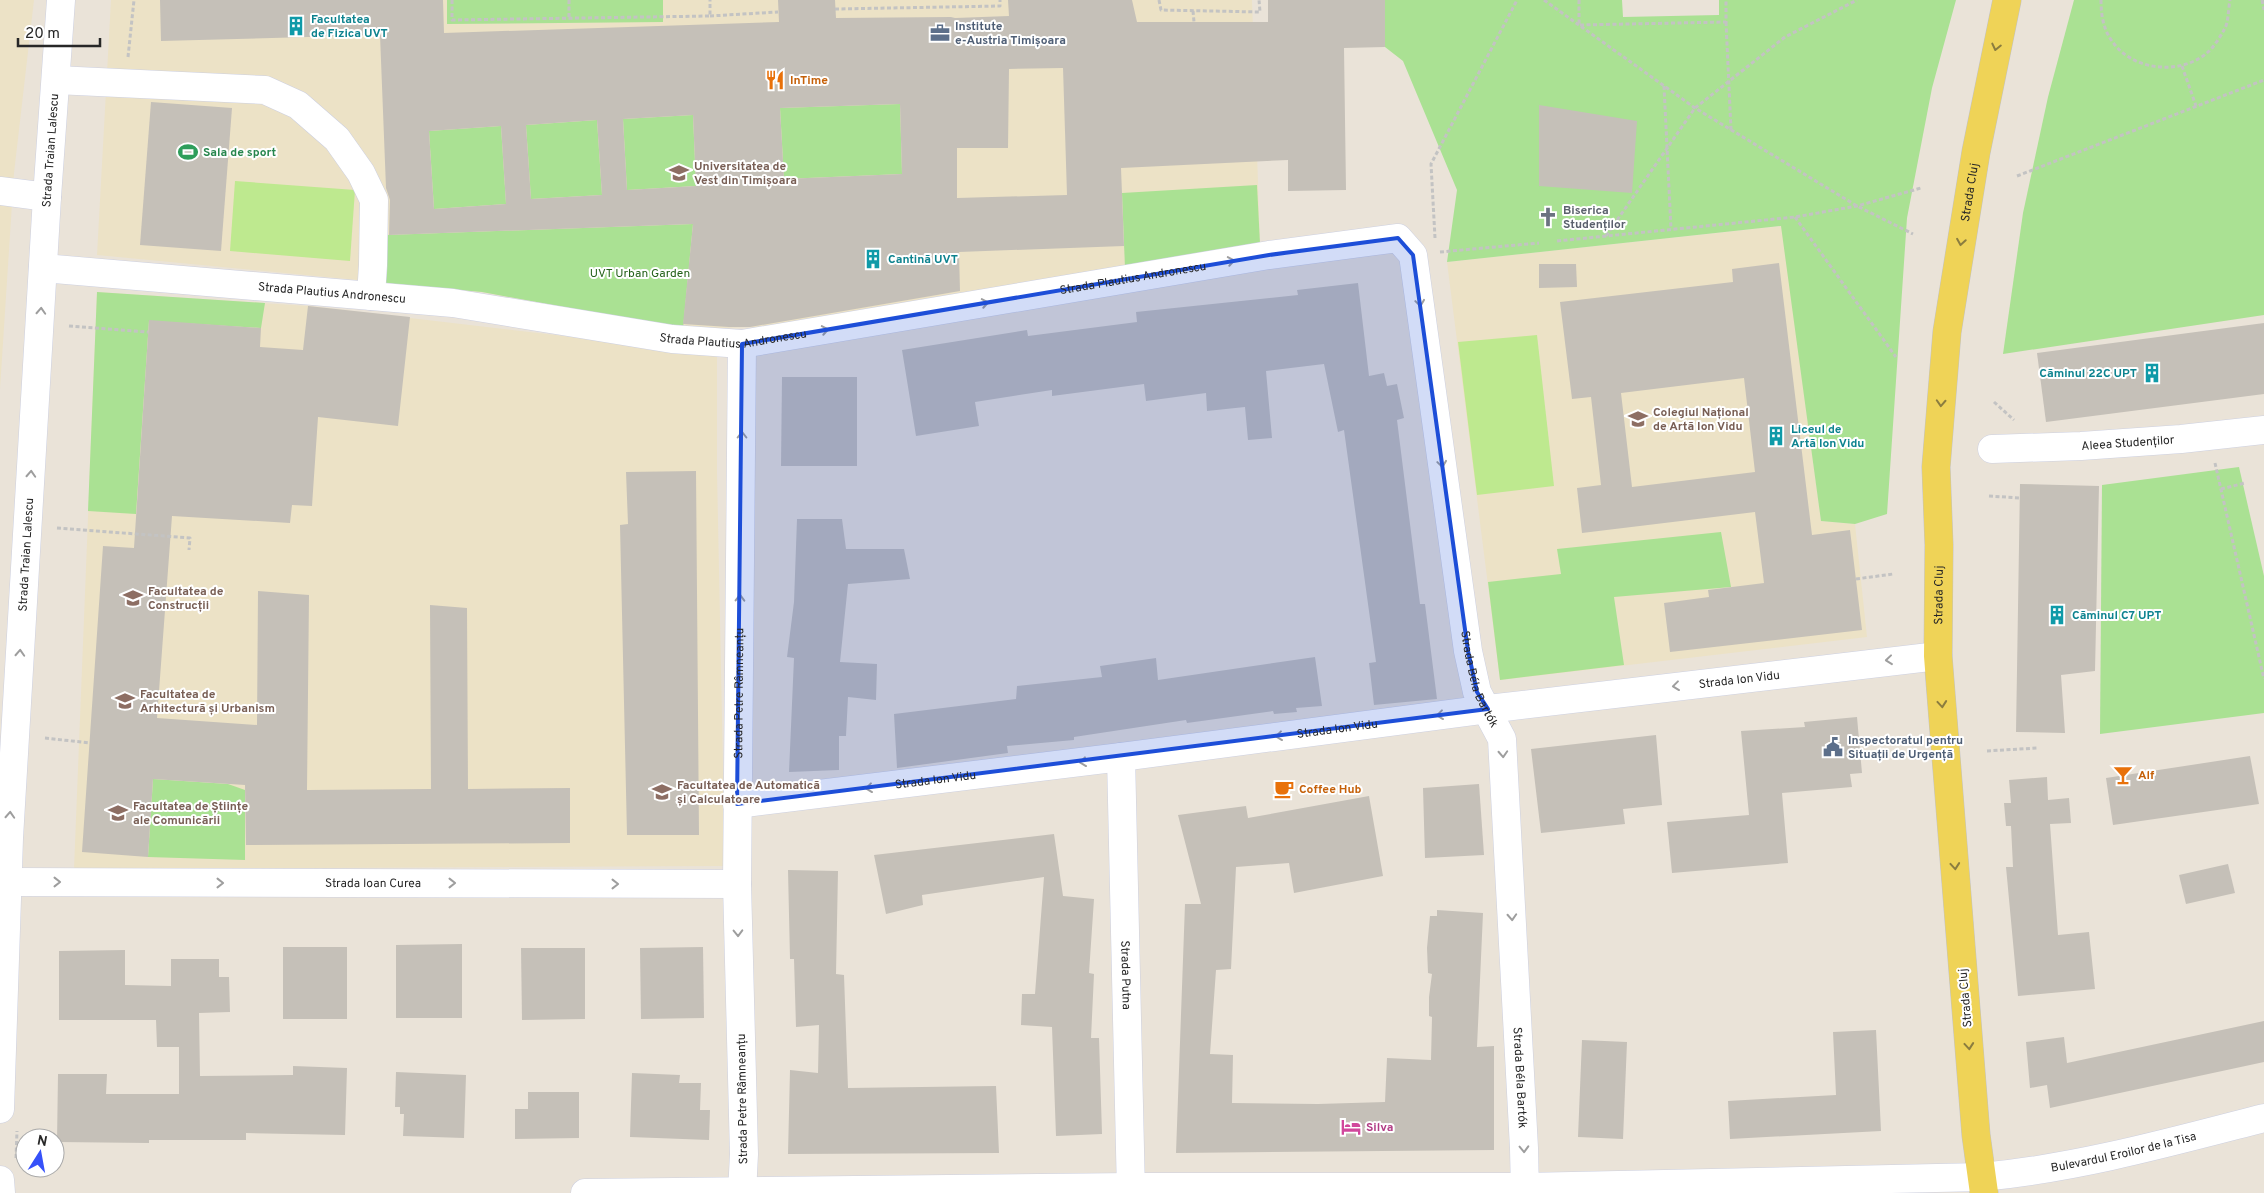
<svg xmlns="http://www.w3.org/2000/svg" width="2264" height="1193" font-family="Overpass,sans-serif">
<rect width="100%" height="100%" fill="#eae3d8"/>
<g fill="#ece2c6">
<polygon points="0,0 34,0 14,173 0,389"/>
<polygon points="111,0 1252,0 1260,244 794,326 683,329 482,292 97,255"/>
<polygon points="1782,226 1821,521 1855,524 1867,637 1500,680 1447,262"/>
<polygon points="97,292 308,306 717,354 717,472 725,866 74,869"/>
</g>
<g fill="#aae193">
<polygon points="447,0 663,0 663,22 447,24"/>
<polygon points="1385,0 1622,0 1623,17 1719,15 1719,0 1956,0 1932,88 1907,218 1887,514 1855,524 1821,521 1781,226 1447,262 1457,190 1403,61 1385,47"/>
<polygon points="2074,0 2264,0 2264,315 2003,354 2023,213 2048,97"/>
<polygon points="900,104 902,174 784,179 780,108"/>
<polygon points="693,115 696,186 627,190 623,119"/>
<polygon points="597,120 602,195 531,199 526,125"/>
<polygon points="501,126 506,204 434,209 429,131"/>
<polygon points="1257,185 1260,244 1125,268 1122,193"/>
<polygon points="693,224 683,329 482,292 383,283 387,235"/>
<polygon points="97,292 265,303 261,328 149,321 136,514 88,511"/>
<polygon points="2239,467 2264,576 2264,713 2100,734 2102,485"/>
<polygon points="1721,532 1731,587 1614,597 1624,665 1500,680 1488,582 1561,574 1557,549"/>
<polygon points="153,779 228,784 245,790 245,860 148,857"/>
</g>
<g fill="#bee98f">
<polygon points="235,181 355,190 350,261 230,251"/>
<polygon points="1537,335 1554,486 1477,495 1458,342"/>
</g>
<g fill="#c5c0b8" fill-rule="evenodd">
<path d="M 160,0 L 443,0 L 444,33 L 779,22 L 778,0 L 835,0 L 836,18 L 951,17 L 955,18 L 1009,16 L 1008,0 L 1132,0 L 1137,22 L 1268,22 L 1268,0 L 1385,0 L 1385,47 L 1344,48 L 1346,190 L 1288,191 L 1288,160 L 1121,168 L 1124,246 L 959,252 L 960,291 L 750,327 L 729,327 L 683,324 L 693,224 L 389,235 L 390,200 L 386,188 L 380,35 L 161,41 ZM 1063,68 L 1067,195 L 957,198 L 957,148 L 1008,148 L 1009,69 ZM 900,104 L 902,174 L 784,179 L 780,108 ZM 693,115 L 696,186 L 627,190 L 623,119 ZM 597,120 L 602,195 L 531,199 L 526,125 ZM 501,126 L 506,204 L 434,209 L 429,131 Z"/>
<polygon points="151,102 232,108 221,251 140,245"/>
<polygon points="1539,105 1637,121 1632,193 1539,186"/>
<path d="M 1779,263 L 1812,535 L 1850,530 L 1862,630 L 1670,652 L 1664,603 L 1709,597 L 1708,590 L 1764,583 L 1755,512 L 1582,533 L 1577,488 L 1601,485 L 1591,397 L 1572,399 L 1560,302 L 1733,282 L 1732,269 ZM 1744,378 L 1755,472 L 1632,487 L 1621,393 Z"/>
<polygon points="1539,264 1576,264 1577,287 1539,288"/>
<polygon points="1358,283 1369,376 1384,373 1387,386 1397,384 1404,418 1397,420 1420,604 1425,604 1437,699 1374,705 1369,663 1376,662 1344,430 1338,432 1324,364 1266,371 1272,438 1248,440 1245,407 1207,411 1206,393 1146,401 1144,384 1052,396 1052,390 975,402 979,426 916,436 902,350 1027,330 1028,336 1137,322 1136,312 1298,295 1297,290"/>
<polygon points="308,306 410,317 398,426 318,417 312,506 292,505 290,523 172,516 157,718 257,725 258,591 309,595 307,790 431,789 430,605 467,608 468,789 570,788 570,843 246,845 245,785 153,779 148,857 82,852 103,546 134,548 149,320 261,328 260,347 303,350"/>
<polygon points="2264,323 2264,394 2046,422 2037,353"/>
<polygon points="782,377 857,377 857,466 781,466"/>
<polygon points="696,471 699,835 627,835 620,525 628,524 626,472"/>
<polygon points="2020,484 2099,486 2095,671 2061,675 2065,733 2016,732"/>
<polygon points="797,519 842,519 846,549 904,549 910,579 848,584 840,662 877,664 876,700 848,697 846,736 839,736 839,770 789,772 794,658 787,657 794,602"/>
<polygon points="1315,657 1322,706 1296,708 1297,712 1274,714 1273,711 1187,723 1186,720 1074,737 1074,740 1007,746 1008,753 897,768 894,714 1016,699 1017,686 1102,677 1100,666 1156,658 1158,680"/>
<polygon points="1857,717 1862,773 1850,774 1852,787 1782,793 1788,863 1672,873 1667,822 1749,815 1741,731 1805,727 1804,722"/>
<polygon points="1656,735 1662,805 1623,809 1625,824 1541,833 1531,749"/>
<polygon points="2250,756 2259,804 2113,825 2106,778"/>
<polygon points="2047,777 2048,800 2069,798 2071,823 2050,824 2058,935 2089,932 2095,989 2018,996 2006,867 2013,867 2011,826 2006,826 2004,803 2011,803 2009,780"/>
<polygon points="1479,784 1484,855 1425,858 1423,788"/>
<polygon points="1369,796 1383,876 1294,893 1289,863 1236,867 1231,969 1216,970 1210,1054 1233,1055 1232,1103 1318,1104 1385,1102 1387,1058 1431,1060 1432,1017 1429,1016 1429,997 1432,974 1428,973 1427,948 1430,916 1437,916 1437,910 1483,913 1477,1047 1494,1046 1494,1150 1176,1153 1185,904 1201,904 1178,815 1246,806 1248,818"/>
<polygon points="1054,834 1063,896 1094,899 1089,973 1094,974 1091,1038 1099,1038 1102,1134 1056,1136 1052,1027 1021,1025 1022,994 1035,994 1044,877 922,895 923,905 886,914 874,855"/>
<polygon points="2228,864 2235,893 2186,904 2179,875"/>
<polygon points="788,870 838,871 836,974 844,975 848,1088 996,1086 999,1153 788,1154 790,1070 818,1073 819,1025 796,1027 794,959 790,959"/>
<polygon points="462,944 462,1018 396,1018 396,945"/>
<rect x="283" y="947" width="64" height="72"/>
<polygon points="703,947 704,1018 641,1019 640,948"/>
<polygon points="521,948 585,948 585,1019 522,1020"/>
<polygon points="125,950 125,985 171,986 171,959 219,959 219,977 229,977 230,1012 199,1013 200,1076 293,1075 293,1066 347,1068 345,1135 246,1133 246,1140 149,1140 149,1143 57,1142 58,1074 107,1074 106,1094 179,1094 179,1047 157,1047 156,1020 59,1020 59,951"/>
<polygon points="2264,1021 2264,1062 2050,1108 2047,1085 2030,1088 2026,1042 2064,1037 2067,1063"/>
<polygon points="1876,1030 1881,1131 1730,1139 1728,1101 1836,1095 1833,1032"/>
<polygon points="1582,1040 1627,1042 1623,1139 1578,1137"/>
<polygon points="396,1072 466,1075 464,1138 403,1136 404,1114 400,1114 400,1107 395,1107"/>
<polygon points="632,1073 680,1075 679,1083 701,1083 700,1110 710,1110 709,1140 630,1137"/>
<polygon points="528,1092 579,1092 579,1138 515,1139 515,1109 528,1109"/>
</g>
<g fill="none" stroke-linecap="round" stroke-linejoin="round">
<defs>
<g id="minor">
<polyline points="56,80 265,90 298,105 337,139 361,173 374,200 373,265 371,296"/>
<polyline points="0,191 47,197"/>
<path id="s1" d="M 43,268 L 453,303 L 672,339 L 742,344 L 1269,255 L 1398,238 L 1413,255 L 1468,651 L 1477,692 L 1502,739 L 1524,1148 L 1525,1193"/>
<path id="s2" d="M 1992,449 L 2081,446 L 2181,439 L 2264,430"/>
<path id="s3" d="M 1121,757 L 1131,1193"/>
<path id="s4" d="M 737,804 L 1121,757 L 1488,709 L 1938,656"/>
<path id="s5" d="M 8,882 L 737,884"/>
<path id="s6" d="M 0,1109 L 9,838 L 47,197 L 61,0"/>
<polyline points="0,1180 1,1193"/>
<path id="s7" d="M 585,1193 L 1131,1187 L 1525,1187 L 1982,1177 C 2078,1168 2171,1142 2264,1118"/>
<path id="s8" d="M 742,1193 L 744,1154 L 737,884 L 742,344"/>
</g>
<g id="major">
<path id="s9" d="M 1984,1193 L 1976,1135 L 1938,656 L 1939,545 L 1936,467 L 1947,332 L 1976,152 L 2007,0"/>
</g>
</defs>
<use href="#minor" stroke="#cdd0e0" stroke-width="29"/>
<use href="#major" stroke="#c3c3c3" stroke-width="29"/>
<g stroke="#c3c3c3" stroke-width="3" stroke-dasharray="4 2.5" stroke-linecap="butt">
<polyline points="452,0 452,20 710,16 710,0"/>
<polyline points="1159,0 1161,10 1260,12 1259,0"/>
<polyline points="1544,0 1695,108 1857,206 1913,234"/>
<polyline points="1579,0 1579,25 1726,22 1726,0"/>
<path d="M 2101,0 C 2101,14 2103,29 2112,41 C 2132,71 2181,76 2208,52 C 2214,47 2220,37 2224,30 C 2229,22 2228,9 2230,0"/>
<polyline points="2262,0 2264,10"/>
<polyline points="835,9 1000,6 1000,0"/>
<polyline points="1193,11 1194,22"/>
<polyline points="710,16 778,12"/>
<polyline points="569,17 569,0"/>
<polyline points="1726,22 1731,130"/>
<polyline points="128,57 134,0"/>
<polyline points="2182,66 2196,106"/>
<polyline points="1664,86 1671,229"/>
<polyline points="2017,176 2264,80"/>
<polyline points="1795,217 1896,357"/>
<polyline points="1606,236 1695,108 1785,37 1857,0"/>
<polyline points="1435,238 1431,164 1517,0"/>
<polyline points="1557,241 1795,217 1857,206 1921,188"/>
<polyline points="1440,252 1539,243"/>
<polyline points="69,326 148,332"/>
<polyline points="1994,402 2014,420"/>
<polyline points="2215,463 2264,679"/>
<polyline points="2221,489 2245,483"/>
<polyline points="1989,496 2020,498"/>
<polyline points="57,528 190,538 189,550"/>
<polyline points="1856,579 1893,574"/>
<polyline points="45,738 90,743"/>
<polyline points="1987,751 2037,748"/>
<polyline points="16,1158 17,1131"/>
</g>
<use href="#minor" stroke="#fff" stroke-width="28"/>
<use href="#major" stroke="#efd357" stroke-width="28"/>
</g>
<defs><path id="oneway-chevron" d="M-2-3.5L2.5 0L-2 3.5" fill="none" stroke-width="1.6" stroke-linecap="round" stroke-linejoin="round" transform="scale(1.25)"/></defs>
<g stroke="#8b7d3f">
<use href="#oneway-chevron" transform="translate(1996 47) rotate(103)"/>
<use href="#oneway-chevron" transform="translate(1961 242) rotate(99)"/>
<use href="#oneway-chevron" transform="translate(1941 403) rotate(93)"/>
<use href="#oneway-chevron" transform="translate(1942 704) rotate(85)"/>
<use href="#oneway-chevron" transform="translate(1955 866) rotate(85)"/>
<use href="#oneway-chevron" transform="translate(1969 1046) rotate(85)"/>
</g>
<g stroke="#9e9e9e">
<use href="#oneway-chevron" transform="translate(1231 261) rotate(-10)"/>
<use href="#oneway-chevron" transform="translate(985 303) rotate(-10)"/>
<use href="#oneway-chevron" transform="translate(1420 303) rotate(82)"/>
<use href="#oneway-chevron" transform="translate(41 311) rotate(-87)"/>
<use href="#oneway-chevron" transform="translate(825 330) rotate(-10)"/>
<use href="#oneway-chevron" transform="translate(742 435) rotate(-90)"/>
<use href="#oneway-chevron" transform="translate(1442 464) rotate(82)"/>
<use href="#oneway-chevron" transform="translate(31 474) rotate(-87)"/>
<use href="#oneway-chevron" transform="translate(740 598) rotate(-89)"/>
<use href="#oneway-chevron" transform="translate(20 653) rotate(-87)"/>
<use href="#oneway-chevron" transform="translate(1889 660) rotate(174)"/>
<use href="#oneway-chevron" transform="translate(1676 686) rotate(173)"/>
<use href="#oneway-chevron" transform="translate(1440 715) rotate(173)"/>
<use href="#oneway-chevron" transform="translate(1279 736) rotate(173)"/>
<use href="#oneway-chevron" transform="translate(1503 754) rotate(87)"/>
<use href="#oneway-chevron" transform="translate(1083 762) rotate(173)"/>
<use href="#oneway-chevron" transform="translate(869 788) rotate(173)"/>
<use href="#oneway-chevron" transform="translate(10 815) rotate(-87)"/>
<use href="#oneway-chevron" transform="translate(57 882)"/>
<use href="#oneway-chevron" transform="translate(220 883)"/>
<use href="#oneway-chevron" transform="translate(452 883)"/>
<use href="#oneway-chevron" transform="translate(615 884)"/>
<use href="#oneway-chevron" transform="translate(1512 917) rotate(87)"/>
<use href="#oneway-chevron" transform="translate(738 933) rotate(89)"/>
<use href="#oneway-chevron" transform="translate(1524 1149) rotate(88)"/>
</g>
<path fill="#1d4ed8" fill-opacity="0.2" stroke="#1d4ed8" stroke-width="4" stroke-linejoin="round" d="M 1398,238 L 1413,255 L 1468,651 L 1477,692 L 1488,709 L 737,804 L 742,344 L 1269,255 Z"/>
<defs>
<symbol id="building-bare" viewBox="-9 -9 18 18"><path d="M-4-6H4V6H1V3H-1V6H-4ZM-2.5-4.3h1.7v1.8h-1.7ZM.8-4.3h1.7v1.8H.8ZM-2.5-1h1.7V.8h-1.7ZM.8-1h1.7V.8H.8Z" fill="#0f9aa8" stroke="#fff" stroke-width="2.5" paint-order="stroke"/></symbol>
<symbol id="office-bare" viewBox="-9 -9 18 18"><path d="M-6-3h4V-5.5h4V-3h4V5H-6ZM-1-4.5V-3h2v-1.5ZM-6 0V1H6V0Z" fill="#5c6f8a" stroke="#fff" stroke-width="2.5" paint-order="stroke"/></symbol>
<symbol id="restaurant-bare" viewBox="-9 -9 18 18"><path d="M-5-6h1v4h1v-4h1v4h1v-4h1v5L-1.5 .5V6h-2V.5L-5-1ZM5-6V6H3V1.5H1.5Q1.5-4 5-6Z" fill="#e8710a" stroke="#fff" stroke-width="2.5" paint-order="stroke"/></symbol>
<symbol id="stadium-bare" viewBox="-9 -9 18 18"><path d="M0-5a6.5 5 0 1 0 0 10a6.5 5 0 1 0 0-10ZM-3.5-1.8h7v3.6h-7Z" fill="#2e9e5b" stroke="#fff" stroke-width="2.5" paint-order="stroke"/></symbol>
<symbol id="university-bare" viewBox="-9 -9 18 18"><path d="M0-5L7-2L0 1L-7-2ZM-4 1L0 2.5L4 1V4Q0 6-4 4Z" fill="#8d6e63" stroke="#fff" stroke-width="2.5" paint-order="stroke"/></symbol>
<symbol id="church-bare" viewBox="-9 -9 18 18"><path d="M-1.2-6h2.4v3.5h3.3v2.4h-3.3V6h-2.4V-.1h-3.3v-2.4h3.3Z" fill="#6b7280" stroke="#fff" stroke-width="2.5" paint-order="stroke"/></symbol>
<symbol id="school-bare" viewBox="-9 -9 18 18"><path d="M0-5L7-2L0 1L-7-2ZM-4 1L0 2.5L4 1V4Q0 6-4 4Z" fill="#8d6e63" stroke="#fff" stroke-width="2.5" paint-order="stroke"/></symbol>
<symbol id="civic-bare" viewBox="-9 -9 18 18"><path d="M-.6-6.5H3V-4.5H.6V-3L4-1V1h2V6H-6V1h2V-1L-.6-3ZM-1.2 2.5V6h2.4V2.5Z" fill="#5c6f8a" stroke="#fff" stroke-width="2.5" paint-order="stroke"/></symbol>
<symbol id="bar-bare" viewBox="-9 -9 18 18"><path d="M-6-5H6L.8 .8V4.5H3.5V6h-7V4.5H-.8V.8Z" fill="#e8710a" stroke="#fff" stroke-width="2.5" paint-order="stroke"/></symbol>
<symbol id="cafe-bare" viewBox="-9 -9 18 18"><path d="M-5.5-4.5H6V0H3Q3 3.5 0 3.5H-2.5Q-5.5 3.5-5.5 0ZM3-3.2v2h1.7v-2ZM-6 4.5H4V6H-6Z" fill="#e8710a" stroke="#fff" stroke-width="2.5" paint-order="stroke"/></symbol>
<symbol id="hotel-bare" viewBox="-9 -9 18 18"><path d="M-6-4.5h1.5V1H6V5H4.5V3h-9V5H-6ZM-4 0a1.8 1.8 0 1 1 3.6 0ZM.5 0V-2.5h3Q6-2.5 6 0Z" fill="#d1479c" stroke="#fff" stroke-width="2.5" paint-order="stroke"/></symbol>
</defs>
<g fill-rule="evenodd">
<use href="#building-bare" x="282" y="12" width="28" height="28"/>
<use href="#office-bare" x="926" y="19" width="28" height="28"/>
<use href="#restaurant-bare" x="761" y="66" width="28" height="28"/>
<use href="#stadium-bare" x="174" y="138" width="28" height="28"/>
<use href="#university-bare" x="665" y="159" width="28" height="28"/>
<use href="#church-bare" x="1534" y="203" width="28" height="28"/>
<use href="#building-bare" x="859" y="245" width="28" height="28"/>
<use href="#building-bare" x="2138" y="359" width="28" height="28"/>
<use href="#school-bare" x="1624" y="405" width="28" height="28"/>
<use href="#building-bare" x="1762" y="422" width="28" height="28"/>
<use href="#university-bare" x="119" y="584" width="28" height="28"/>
<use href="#building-bare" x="2043" y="601" width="28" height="28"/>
<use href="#university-bare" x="111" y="687" width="28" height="28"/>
<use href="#civic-bare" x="1819" y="733" width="28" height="28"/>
<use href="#bar-bare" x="2109" y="761" width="28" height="28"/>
<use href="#cafe-bare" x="1270" y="775" width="28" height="28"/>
<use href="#university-bare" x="648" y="778" width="28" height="28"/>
<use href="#university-bare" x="104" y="799" width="28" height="28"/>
<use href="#hotel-bare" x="1337" y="1113" width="28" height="28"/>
</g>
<g text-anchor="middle" stroke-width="4" stroke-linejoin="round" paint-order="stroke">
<g font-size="12" font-weight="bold" fill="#0d838f" stroke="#fff" text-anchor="start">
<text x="311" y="23">Facultatea<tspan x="311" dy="14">de Fizica UVT</tspan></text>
<text x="888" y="263">Cantină UVT</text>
<text x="2137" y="377" text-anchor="end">Căminul 22C UPT</text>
<text x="1791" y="433">Liceul de<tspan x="1791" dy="14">Artă Ion Vidu</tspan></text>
<text x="2072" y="619">Căminul C7 UPT</text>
</g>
<g font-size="12" font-weight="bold" fill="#4e5e75" stroke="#fff" text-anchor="start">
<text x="955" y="30">Institute<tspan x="955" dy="14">e-Austria Timișoara</tspan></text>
<text x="1848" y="744">Inspectoratul pentru<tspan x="1848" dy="14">Situații de Urgență</tspan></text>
</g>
<g font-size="12" font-weight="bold" fill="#c56008" stroke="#fff" text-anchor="start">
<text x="790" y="84">InTime</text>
<text x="2138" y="779">Alf</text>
<text x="1299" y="793">Coffee Hub</text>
</g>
<g font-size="12" fill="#272727" stroke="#fff">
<text dy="4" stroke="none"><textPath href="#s6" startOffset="960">Strada Traian Lalescu</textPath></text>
<text dy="4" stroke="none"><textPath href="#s9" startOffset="1005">Strada Cluj</textPath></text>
<text dy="4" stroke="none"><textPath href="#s1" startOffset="1100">Strada Plautius Andronescu</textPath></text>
<text dy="4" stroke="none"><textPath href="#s1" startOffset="290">Strada Plautius Andronescu</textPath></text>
<text dy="4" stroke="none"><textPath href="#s1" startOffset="695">Strada Plautius Andronescu</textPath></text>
<text dy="4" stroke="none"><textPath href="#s2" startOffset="136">Aleea Studenților</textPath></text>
<text dy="4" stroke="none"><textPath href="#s6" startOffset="555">Strada Traian Lalescu</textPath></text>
<text dy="4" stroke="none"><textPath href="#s9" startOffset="600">Strada Cluj</textPath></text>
<text dy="4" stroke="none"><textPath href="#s1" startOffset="1821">Strada Béla Bartók</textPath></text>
<text dy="4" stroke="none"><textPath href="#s4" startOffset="1010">Strada Ion Vidu</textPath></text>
<text dy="4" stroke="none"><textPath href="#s8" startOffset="500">Strada Petre Râmneanțu</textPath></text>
<text dy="4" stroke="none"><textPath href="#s4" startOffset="605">Strada Ion Vidu</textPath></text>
<text dy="4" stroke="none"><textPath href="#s4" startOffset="200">Strada Ion Vidu</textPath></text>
<text dy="4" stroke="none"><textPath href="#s5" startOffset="365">Strada Ioan Curea</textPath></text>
<text dy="4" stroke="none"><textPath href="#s3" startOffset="218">Strada Putna</textPath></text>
<text transform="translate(1965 998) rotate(-95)" y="4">Strada Cluj</text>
<text dy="4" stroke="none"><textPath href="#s1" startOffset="2225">Strada Béla Bartók</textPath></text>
<text transform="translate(742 1099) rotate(-91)" y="4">Strada Petre Râmneanțu</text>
<text dy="4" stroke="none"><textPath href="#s7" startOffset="1541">Bulevardul Eroilor de la Tisa</textPath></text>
</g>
<g font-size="12" font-weight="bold" fill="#27864d" stroke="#fff" text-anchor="start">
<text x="203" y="156">Sala de sport</text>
</g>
<g font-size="12" font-weight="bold" fill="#785e54" stroke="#fff" text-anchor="start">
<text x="694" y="170">Universitatea de<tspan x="694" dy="14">Vest din Timișoara</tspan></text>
<text x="1653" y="416">Colegiul Național<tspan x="1653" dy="14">de Artă Ion Vidu</tspan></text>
<text x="148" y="595">Facultatea de<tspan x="148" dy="14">Construcții</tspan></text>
<text x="140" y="698">Facultatea de<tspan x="140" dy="14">Arhitectură și Urbanism</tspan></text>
<text x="677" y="789">Facultatea de Automatică<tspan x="677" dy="14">și Calculatoare</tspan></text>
<text x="133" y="810">Facultatea de Științe<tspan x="133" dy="14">ale Comunicării</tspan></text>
</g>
<g font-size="12" font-weight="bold" fill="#5b616d" stroke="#fff" text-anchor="start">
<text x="1563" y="214">Biserica<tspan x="1563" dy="14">Studenților</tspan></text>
</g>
<g font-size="12" fill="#246119" stroke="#fff">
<text x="640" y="277">UVT Urban Garden</text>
</g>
<g font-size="12" font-weight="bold" fill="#b23c85" stroke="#fff" text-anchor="start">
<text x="1366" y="1131">Silva</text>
</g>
</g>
<g transform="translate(40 1153) rotate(11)"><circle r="24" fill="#ffffff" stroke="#a9a9a9"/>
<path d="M0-4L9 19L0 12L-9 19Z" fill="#3651f9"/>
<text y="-8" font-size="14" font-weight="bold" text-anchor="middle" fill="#272727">N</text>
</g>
<path d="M18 38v8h82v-8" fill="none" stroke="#272727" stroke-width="2.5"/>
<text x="25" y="38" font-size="15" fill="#272727" stroke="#ffffff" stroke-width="4" paint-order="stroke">20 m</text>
</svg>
